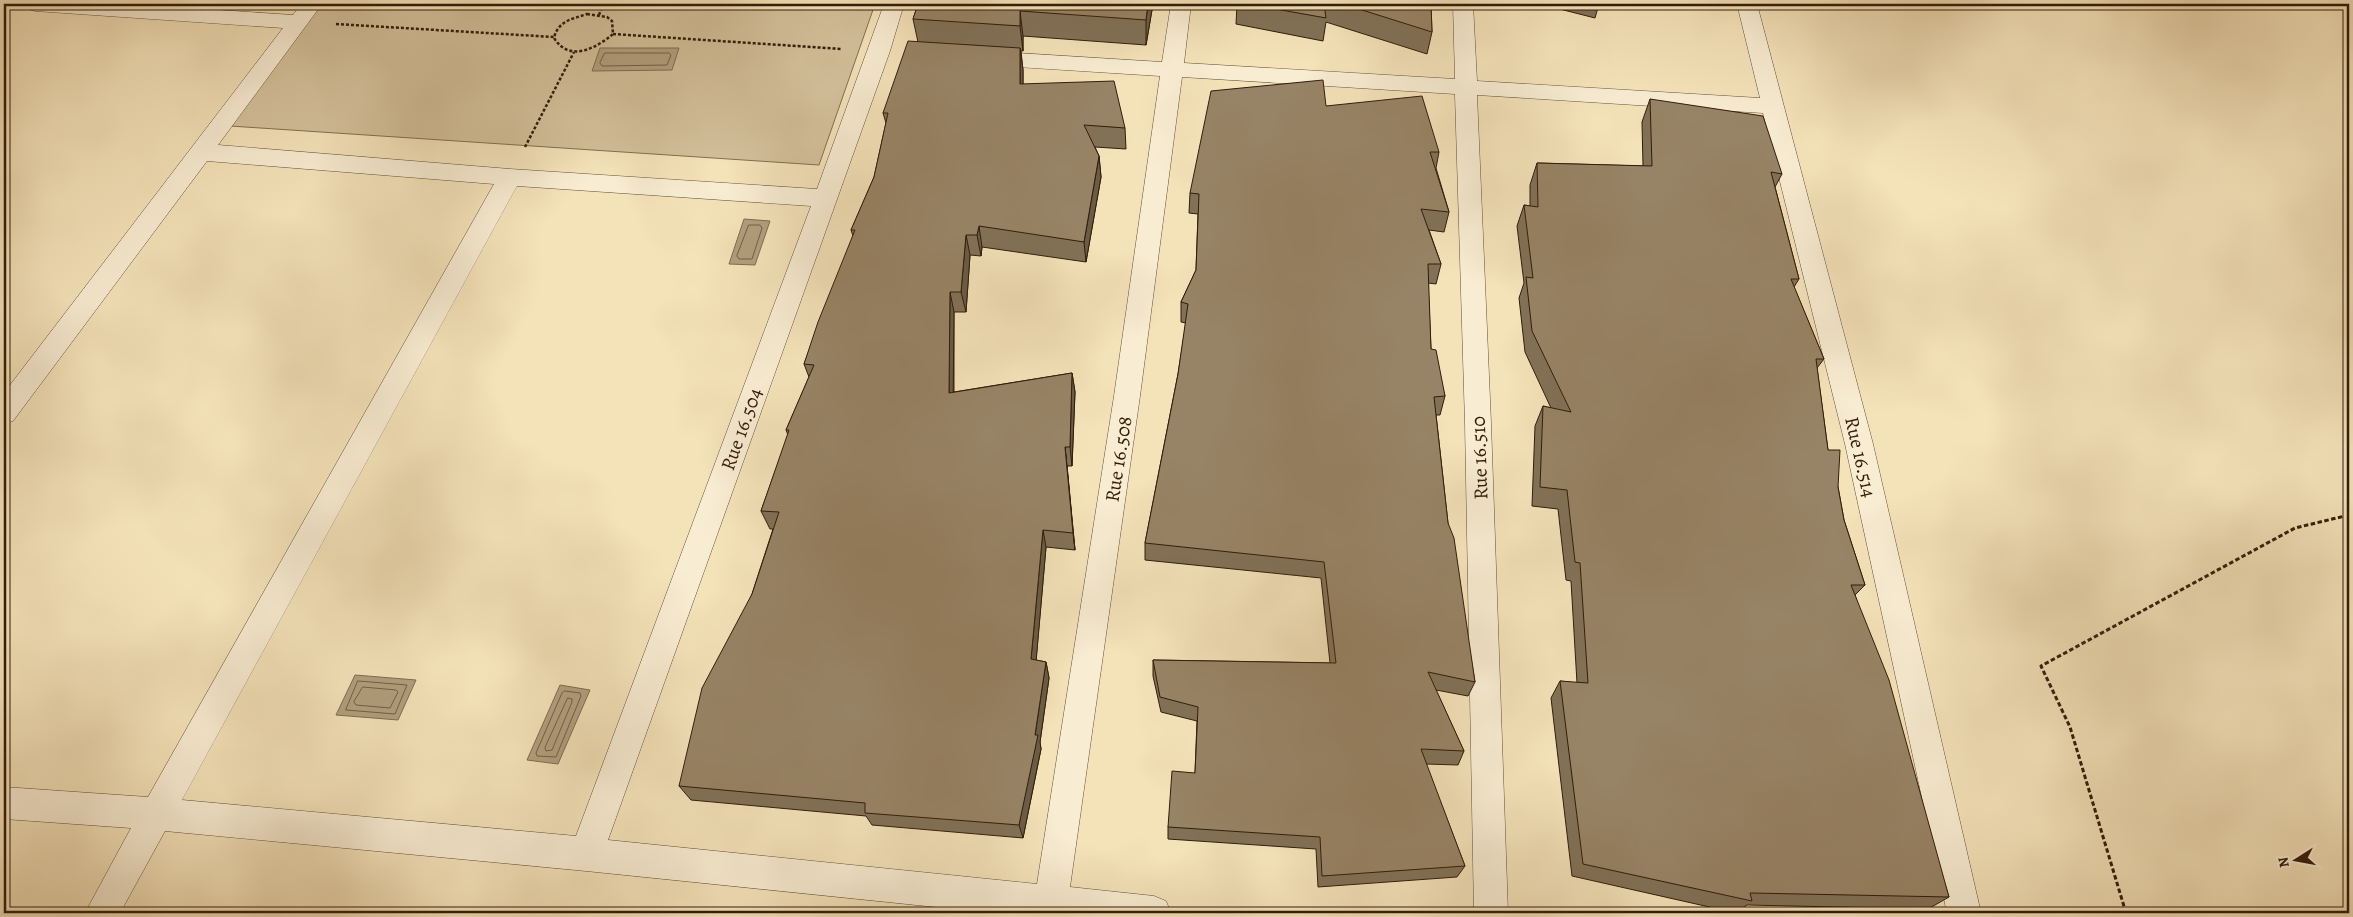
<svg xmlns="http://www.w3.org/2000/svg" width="2353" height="917" font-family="Alegreya,serif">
<rect width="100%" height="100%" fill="#f4e2b9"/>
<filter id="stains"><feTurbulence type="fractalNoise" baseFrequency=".004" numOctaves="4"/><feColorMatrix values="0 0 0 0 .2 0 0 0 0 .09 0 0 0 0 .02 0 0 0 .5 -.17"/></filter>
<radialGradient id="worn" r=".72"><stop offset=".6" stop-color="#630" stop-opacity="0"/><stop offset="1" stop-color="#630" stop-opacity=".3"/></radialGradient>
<polygon fill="#d3c09b" stroke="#826e52" points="320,4 875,4 819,165 230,126"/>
<g fill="#b29f7e" stroke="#7f6b50">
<polygon points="600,48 679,48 672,70 592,71"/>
<polygon points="744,219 770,221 755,265 729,264"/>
<polygon points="355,675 416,680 398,720 336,715"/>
<polygon points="560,685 590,690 558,764 527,760"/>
</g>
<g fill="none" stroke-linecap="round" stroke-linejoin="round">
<g stroke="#725e44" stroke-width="1">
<polygon points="605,53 669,53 671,55 667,65 602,66 600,63"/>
<polygon points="749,225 760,225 762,228 752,259 739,259 737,256"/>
<polygon points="358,681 407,685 395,714 346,710"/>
<polygon points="363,687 396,690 398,692 390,708 356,705 354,702"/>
<polygon points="565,691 580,693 581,696 556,757 537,756 536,753 562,693"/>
<polygon points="568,698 572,699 572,702 552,750 546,751 545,748"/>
</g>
<defs>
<path id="minor" d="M 25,4 L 129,4 L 293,15 L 301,4 L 322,4 L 218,145 L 510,169 L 817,189 L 884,4 L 904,4 L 890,51 L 608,840 L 1037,884 L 1114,396 L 1160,76 L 986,65 L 978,63 L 975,58 L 978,53 L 986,51 L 1162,62 L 1171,4 L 1191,4 L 1184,63 L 1455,79 L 1453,4 L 1473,4 L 1477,81 L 1760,98 L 1737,4 L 1757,4 L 1873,444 L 1981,913 L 1947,913 L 1845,444 L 1763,113 L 1477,95 L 1491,423 L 1508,913 L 1474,913 L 1465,423 L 1455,94 L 1182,77 L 1140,396 L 1070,887 L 1154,896 L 1166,901 L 1171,913 L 994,913 L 586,871 L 165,831 L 120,913 L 85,913 L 131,828 L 4,819 L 4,787 L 148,797 L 494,184 L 207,161 L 13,421 L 4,424 L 4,393 L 283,28 L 35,11 L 28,9 ZM 517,186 L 811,206 L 576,836 L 182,800 Z"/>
</defs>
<use href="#minor" stroke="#624e36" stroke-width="1"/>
<g stroke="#321c0a" stroke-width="2.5" stroke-dasharray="3 2" stroke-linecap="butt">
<path d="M 587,14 L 607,17 L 612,21 L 613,34 C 596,48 570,63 554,38 C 558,21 572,19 587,14 Z"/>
<polyline points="599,15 603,4"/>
<polyline points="336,24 554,37"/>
<polyline points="613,34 842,49"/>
<polyline points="525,147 574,52"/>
</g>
<polyline stroke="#321c0a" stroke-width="3" stroke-dasharray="4.5 2.5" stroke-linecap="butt" points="2126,913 2070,727 2041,666 2295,528 2349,515"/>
<use href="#minor" fill="#f8ecd2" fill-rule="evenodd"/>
</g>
<g fill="#827157" stroke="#321c0a">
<polygon points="918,4 1153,4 1146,45 1023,36 1023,51 1021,51 1023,70 1023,84 1125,128 1126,149 1095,147 1099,156 1101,177 1086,262 982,247 981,256 970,255 966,312 954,312 954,392 1072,373 1075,392 1072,466 1067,466 1075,550 1046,547 1036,660 1046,662 1049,678 1040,742 1041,749 1023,838 872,825 866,816 691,800 679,786 752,594 773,529 770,529 761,511 788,435 786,430 809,377 804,364 853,236 851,230 874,177 886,123 883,113 918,42 913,19"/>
<polygon points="1237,4 1431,4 1432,32 1427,54 1326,22 1323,41 1236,24"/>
<polygon points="1540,4 1599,4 1595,18"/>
<polygon points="1650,99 1782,174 1775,187 1799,279 1794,287 1824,359 1817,368 1828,450 1838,487 1844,520 1865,585 1855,595 1949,897 1928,909 1747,905 1736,913 1572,876 1551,698 1560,681 1577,683 1571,581 1566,580 1558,509 1532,506 1535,426 1543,406 1551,408 1525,352 1519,298 1524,283 1517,226 1524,205 1530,206 1530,185 1537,163 1643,166 1642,122"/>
<polygon points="1326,106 1439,152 1436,168 1449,212 1444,232 1429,230 1441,264 1436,284 1428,283 1431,349 1445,396 1440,415 1436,415 1448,523 1475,682 1468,696 1436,690 1464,751 1458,765 1426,764 1465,866 1457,877 1318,887 1316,849 1168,839 1168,827 1195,773 1197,721 1161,712 1153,676 1153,660 1330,663 1321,578 1145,560 1145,543 1178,374 1186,323 1181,322 1181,302 1196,270 1198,214 1189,213 1190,193"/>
</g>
<g fill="#6a5c47" stroke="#321c0a">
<polygon points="1148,4 1153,4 1146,45 1146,20"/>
<polygon points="1020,11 1023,36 1023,51 1020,26"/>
<polygon points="1020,48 1023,70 1023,106 1020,84"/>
<polygon points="1099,156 1101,177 1086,262 1084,242"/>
<polygon points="979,226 982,247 981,256 977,235"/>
<polygon points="966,235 970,255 966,312 961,292"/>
<polygon points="950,292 954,312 953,412 949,393"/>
<polygon points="1072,373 1075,392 1072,466 1070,447"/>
<polygon points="1065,447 1067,466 1075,550 1073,533"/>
<polygon points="1043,530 1046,547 1035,674 1031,659"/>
<polygon points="1046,662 1049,678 1040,742 1041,749 1023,838 1019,825 1035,735"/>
</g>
<g fill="#978365" stroke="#321c0a">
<polygon points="918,4 1148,4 1146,20 1020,11 1020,26 913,19"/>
<polygon points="1248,4 1324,4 1326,18"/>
<polygon points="1343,4 1431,4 1432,32"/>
<polygon points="908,41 1020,48 1020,84 1114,81 1125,128 1084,125 1099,156 1084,242 979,226 977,235 966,235 961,292 950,292 949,393 1072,373 1070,447 1065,447 1073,533 1043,530 1031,659 1046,662 1035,735 1038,735 1019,825 865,813 865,803 679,786 702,688 752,594 779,512 761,511 789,430 786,430 814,365 804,364 818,322 855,230 851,230 874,177 888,113 883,113"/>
<polygon points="1323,80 1326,106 1422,96 1439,152 1430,152 1449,212 1421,209 1441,264 1428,264 1431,349 1436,350 1445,396 1434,397 1448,523 1454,538 1475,682 1428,672 1464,751 1421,749 1465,866 1322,876 1320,837 1168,827 1172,771 1195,773 1198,707 1160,697 1153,660 1336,663 1324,562 1145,543 1178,374 1188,304 1181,302 1196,270 1199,194 1190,193 1211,91"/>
<polygon points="1650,99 1763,116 1782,174 1771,172 1799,279 1791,279 1824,359 1816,359 1828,450 1840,450 1838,487 1844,520 1865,585 1851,585 1889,680 1949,897 1750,893 1752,901 1583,864 1560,681 1588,683 1580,563 1575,562 1567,490 1540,487 1543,406 1571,412 1532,331 1526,277 1533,278 1524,205 1538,207 1537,163 1652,166"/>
</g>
<g text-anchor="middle" stroke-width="5" stroke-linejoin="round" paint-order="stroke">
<g font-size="20" fill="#321c0a" stroke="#f8ecd2">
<text transform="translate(741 429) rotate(-70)" y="7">Rue 16.504</text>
<text transform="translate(1861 457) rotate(77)" y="7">Rue 16.514</text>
<text transform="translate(1479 458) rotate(-92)" y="7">Rue 16.510</text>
<text transform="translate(1118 459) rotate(-81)" y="7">Rue 16.508</text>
</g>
</g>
<rect width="2353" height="917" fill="none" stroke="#f4e2b9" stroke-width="20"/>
<rect x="5" y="5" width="2343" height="907" fill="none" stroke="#321c0a" stroke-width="2.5"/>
<rect x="10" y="10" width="2333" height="897" fill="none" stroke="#321c0a"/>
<g transform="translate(2296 860) rotate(259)" stroke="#f8ecd2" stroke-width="4" paint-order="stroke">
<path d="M0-4L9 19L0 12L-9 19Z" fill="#321c0a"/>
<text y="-8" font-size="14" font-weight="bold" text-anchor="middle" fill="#321c0a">N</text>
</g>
<rect width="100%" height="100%" filter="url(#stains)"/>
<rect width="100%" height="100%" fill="url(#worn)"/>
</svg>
